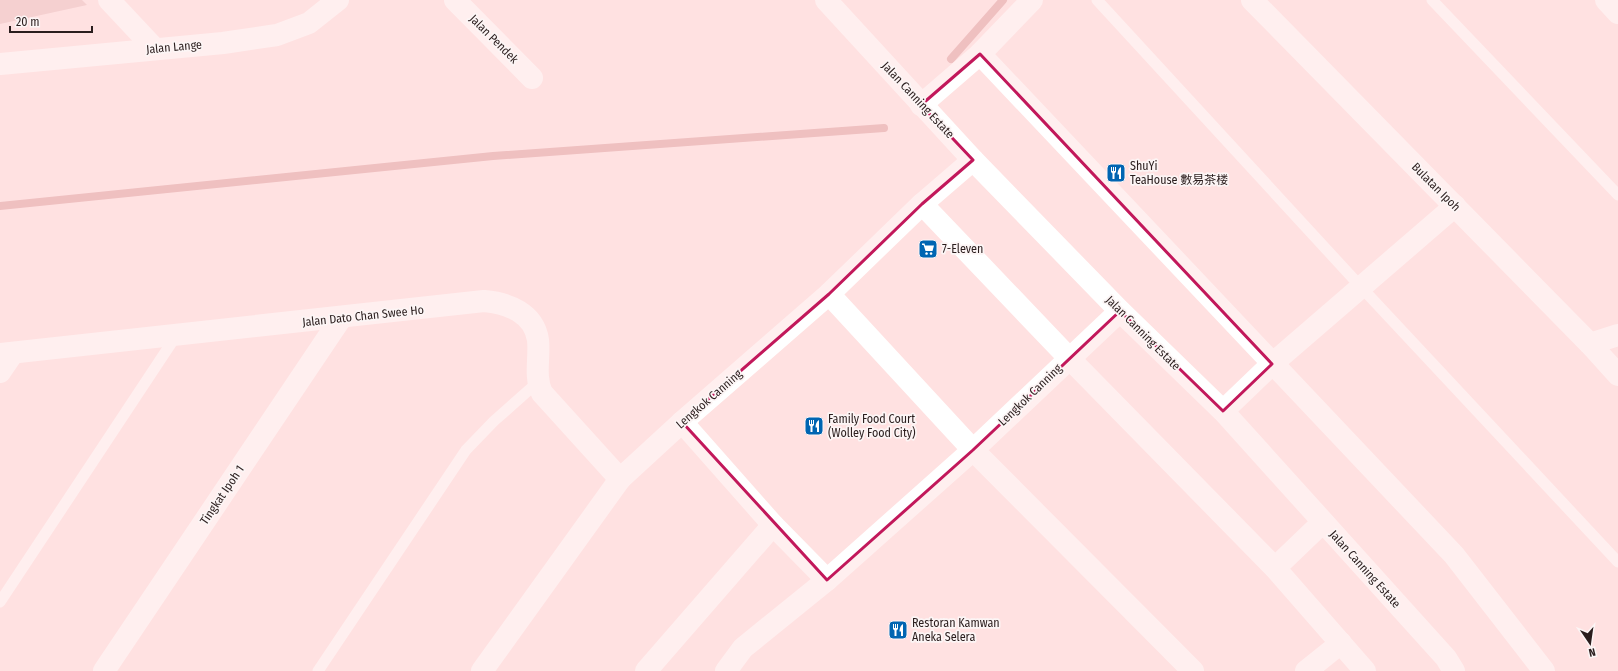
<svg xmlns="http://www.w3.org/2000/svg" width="1618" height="671" font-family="'Fira Sans Condensed','Noto Sans SC',sans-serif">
<rect width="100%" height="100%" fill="#ffe1e1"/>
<polygon fill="#e9babb" points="0,0 82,0 87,5 0,24"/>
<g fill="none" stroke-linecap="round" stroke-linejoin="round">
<g stroke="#db9798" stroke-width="8">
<polyline points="951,59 1003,0"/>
<polyline points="0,206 493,156 884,128"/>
</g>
<g stroke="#fff" stroke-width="11">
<polyline points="1097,0 1361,287 1618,562"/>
<polyline points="1432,0 1618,195"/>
<polyline points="0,602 176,336"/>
<polyline points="318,671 466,450 494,421 538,382"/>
</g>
<g stroke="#fff" stroke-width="22">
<polyline points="109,0 155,49"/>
<polyline points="455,0 532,78"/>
<polyline points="1252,0 1590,344 1618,375"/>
<polyline points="1606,0 1618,13"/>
<polyline points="980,54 1454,555 1544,671"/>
<polyline points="0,64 223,43 277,35 309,23 338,0"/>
<polyline points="921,105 980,54 1032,0"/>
<polyline points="922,204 1069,358 1275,568 1365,671"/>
<polyline points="829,294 973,450 1193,671"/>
<polyline points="1590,344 1618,335"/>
<path d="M 0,354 L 484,301 C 508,303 534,313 538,340 C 540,358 534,376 542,393 L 620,479"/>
<polyline points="0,372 13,353"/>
<polyline points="1223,411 1272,364 1455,206"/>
<polyline points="682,422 773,525 827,580"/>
<polyline points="1275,568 1323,522"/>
<polyline points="104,671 341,318"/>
<polyline points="482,671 620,479 682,422 829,294 922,204 973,160"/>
<polyline points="646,671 773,525"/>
<polyline points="726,671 743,648 827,580 973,450 1120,311"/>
<polyline points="1306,671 1341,643"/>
</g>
<polyline stroke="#fff" stroke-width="22" points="826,0 973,160 1120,311 1223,411 1446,658 1454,671"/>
</g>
<path d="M0 0H1618V671H0ZM 980,54 L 1272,364 L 1223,411 L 1120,311 L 973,450 L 827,580 L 682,422 L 829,294 L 922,204 L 973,160 L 921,105 Z" fill="#ffe1e1" fill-opacity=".55" fill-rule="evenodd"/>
<path fill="none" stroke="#c2185b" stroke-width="3" stroke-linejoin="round" d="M 980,54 L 1272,364 L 1223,411 L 1120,311 L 973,450 L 827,580 L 682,422 L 829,294 L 922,204 L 973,160 L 921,105 Z"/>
<defs>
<symbol id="restaurant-square" viewBox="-11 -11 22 22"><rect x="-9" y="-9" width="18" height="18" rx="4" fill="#0065b2" stroke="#fcf5f5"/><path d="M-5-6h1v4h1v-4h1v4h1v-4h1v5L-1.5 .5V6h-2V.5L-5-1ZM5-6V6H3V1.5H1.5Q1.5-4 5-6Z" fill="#fff"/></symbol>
<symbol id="supermarket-square" viewBox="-11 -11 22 22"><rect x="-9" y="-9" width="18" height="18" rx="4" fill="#0065b2" stroke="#fcf5f5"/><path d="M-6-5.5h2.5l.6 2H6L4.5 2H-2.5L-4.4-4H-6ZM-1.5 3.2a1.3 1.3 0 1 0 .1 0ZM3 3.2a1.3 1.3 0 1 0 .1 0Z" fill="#fff"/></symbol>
</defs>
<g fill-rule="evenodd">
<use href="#restaurant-square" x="1105" y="162" width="22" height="22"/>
<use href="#supermarket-square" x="917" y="238" width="22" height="22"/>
<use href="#restaurant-square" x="803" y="415" width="22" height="22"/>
<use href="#restaurant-square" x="887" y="619" width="22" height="22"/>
</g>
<g text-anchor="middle" stroke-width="3.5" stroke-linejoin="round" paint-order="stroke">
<g font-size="12" fill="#2a1d1d" stroke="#fcf5f5">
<text transform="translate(494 39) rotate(45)" y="4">Jalan Pendek</text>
<text transform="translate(174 47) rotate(-5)" y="4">Jalan Lange</text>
<text transform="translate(918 100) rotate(47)" y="4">Jalan Canning Estate</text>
<text transform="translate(1436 187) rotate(45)" y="4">Bulatan Ipoh</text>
<text transform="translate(363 316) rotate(-6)" y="4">Jalan Dato Chan Swee Ho</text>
<text transform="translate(1143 333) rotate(45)" y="4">Jalan Canning Estate</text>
<text transform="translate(1030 395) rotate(-44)" y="4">Lengkok Canning</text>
<text transform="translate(709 399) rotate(-41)" y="4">Lengkok Canning</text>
<text transform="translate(222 495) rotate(-56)" y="4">Tingkat Ipoh 1</text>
<text transform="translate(1365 569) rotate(48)" y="4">Jalan Canning Estate</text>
</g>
<g font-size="12" fill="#2a1d1d" stroke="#fcf5f5" text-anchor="start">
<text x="1130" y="170">ShuYi<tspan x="1130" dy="14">TeaHouse 數易茶楼</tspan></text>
<text x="942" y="253">7-Eleven</text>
<text x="828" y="423">Family Food Court<tspan x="828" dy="14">(Wolley Food City)</tspan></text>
<text x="912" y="627">Restoran Kamwan<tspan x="912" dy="14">Aneka Selera</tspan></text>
</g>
</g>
<g transform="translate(1590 643) rotate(167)" stroke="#fcf5f5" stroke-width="3" paint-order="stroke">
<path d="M0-3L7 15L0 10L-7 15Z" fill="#2a1d1d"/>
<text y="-6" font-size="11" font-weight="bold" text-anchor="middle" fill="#2a1d1d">N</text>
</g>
<path d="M10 26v6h82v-6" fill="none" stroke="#2a1d1d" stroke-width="2"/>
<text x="16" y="26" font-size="12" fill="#2a1d1d" stroke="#fcf5f5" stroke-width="3" paint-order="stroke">20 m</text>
</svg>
